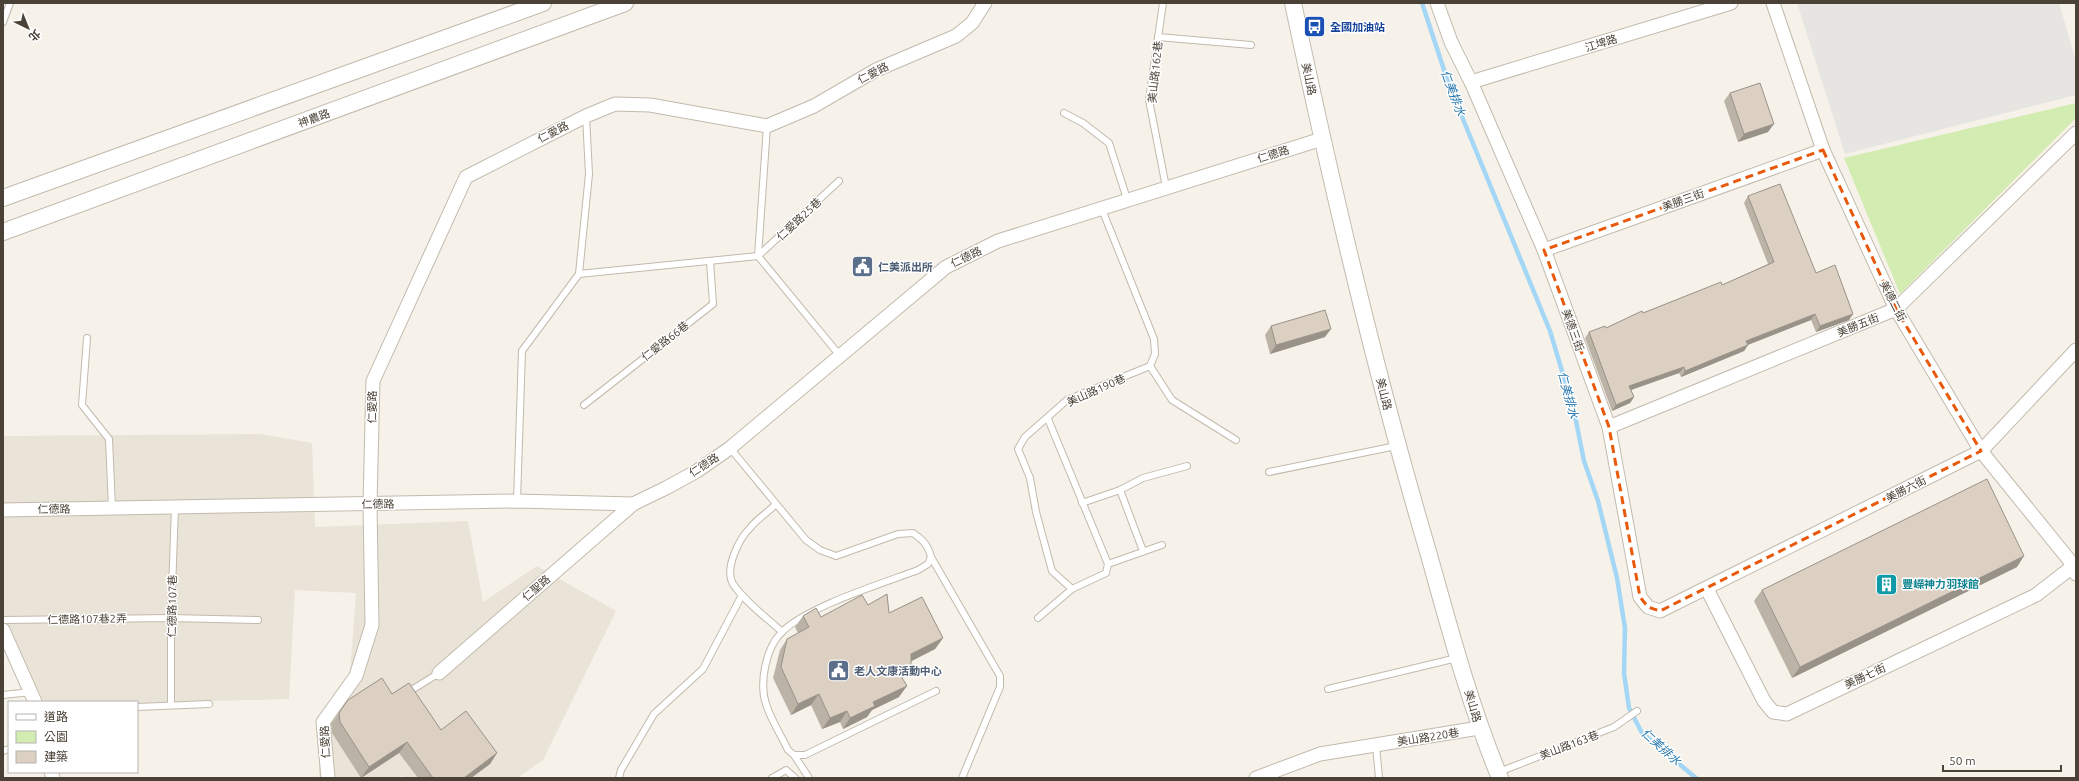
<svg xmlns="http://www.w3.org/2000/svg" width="2079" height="781" font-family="Ubuntu,'Noto Sans TC',sans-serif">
<rect width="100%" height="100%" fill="#f6f2ea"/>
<polygon fill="#eae4d8" points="260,434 312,443 315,527 468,521 483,602 537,566 616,611 543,760 517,778 403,778 401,775 398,778 319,778 319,727 350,672 356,593 295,590 289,699 137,703 34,702 3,647 3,436"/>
<polygon fill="#d3ecb1" points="2076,103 2076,118 1900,294 1844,158"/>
<polygon fill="#e7e5e2" points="1797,3 2059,3 2076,61 2076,95 1845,154"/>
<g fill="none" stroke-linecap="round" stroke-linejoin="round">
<polyline stroke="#a4d6f5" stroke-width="4.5" points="1422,3 1449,85 1550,331 1574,411 1584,461 1598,501 1617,578 1625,628 1624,673 1629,708 1642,733 1696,778"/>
<defs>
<g id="service">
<polyline points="1163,3 1149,100 1166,187"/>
<polyline points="3,22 10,3"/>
<polyline points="1158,37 1251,45"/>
<polyline points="1064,113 1083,123 1109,143 1127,199"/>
<polyline points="767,126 758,256 841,357"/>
<polyline points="579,274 589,174 586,116"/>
<polyline points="87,338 82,405 109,439 112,508"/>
<polyline points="1150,366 1172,400 1236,440"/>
<polyline points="584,405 713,304 710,261"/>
<path d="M 730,448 L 806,540 L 820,550 L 836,556 L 898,534 L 913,533 C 923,540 928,545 931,557 L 928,564 L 918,570 C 884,583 805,607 781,633 C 766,648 759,683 766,704 C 771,720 781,735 788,750 L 794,755 L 805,755 L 936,691"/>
<polyline points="1269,472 1396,446"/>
<polyline points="1120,490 1143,551"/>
<polyline points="517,501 522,351 579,274 758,256 839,181"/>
<polyline points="1082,503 1120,490 1143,478 1187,466"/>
<path d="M 775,505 C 767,513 757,519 750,528 C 739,539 724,569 733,584 C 745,602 766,617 782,632"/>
<polyline points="931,557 1000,676 1000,687 962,778"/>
<polyline points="1108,564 1162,545"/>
<polyline points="1072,589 1052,571 1036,512 1030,478 1018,449 1025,437 1067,400 1150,366 1155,354 1154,339 1101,207"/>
<polyline points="1038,618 1072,589 1106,573 1108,564 1048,419"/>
<polyline points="3,620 171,618 258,620"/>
<polyline points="1328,689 1457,658"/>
<polyline points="407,693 439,673"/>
<polyline points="3,695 31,692"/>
<polyline points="171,705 171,618 175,507"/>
<polyline points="137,707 209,704"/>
<polyline points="1376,745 1379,778"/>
<polyline points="3,751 9,749"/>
<polyline points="794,755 809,778"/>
<polyline points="1499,772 1614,727 1637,711"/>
<polyline points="619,778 621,770 654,714 703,669 742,595"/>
<polyline points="772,778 786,770 795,778"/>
</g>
<g id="minor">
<polyline points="1437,3 1451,42 1471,82 1544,250 1609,427 1640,597 1648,607 1660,611 1981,451 2076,350"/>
<polyline points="1773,3 1823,150 1896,309 1981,451 2074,566 2076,574"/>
<polyline points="1471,82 1731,3"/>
<polyline points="1544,250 1823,150"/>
<polyline points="1609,427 1896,309 2076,133"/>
<polyline points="3,510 517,501 633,504 666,488 697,471 730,448 946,267 998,241 1322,139"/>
<polyline points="1707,589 1764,701 1773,712 1787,714 2036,595 2076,564"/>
<polyline points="3,630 35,702"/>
<polyline points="439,673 633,504"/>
<polyline points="51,772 53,778"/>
<polyline points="328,778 323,722 356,676 372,625 370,504 373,381 466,177 586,116 615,104 650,105 767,126 814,106 876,70 956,36 972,23 985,3"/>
<polyline points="1256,778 1320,754 1479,728"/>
</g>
<g id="tertiary">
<path d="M 1293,3 C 1332,188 1375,373 1429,555 C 1450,630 1470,706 1500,778"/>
<polyline points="3,198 543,3"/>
<polyline points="3,232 625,3"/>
</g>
</defs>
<use href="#service" stroke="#c2baac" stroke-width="8"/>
<use href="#minor" stroke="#c2baac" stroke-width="15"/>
<use href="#tertiary" stroke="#c2baac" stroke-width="18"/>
<use href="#service" stroke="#fff" stroke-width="6"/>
<use href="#minor" stroke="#fff" stroke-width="13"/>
<use href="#tertiary" stroke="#fff" stroke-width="16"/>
</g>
<g fill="#bcb3a7">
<polygon points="1730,93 1768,132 1738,142 1724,101"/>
<polygon points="1748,196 1816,273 1849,320 1816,332 1811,320 1748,345 1744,351 1681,377 1679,373 1631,390 1634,397 1630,403 1612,411 1585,338 1589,332 1606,328 1722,285 1768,264 1744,203"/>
<polygon points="1271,326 1325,337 1270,354 1265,335"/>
<polygon points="2017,567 1792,678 1754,601 1762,590"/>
<polygon points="868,605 889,613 943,638 935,649 911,661 903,678 899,697 872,710 867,717 843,729 840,722 822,729 811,705 791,715 773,678 780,650 787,639 798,633 795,627 803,616 821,617"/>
<polygon points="392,694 441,730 497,753 490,764 471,778 418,778 399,753 361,778 332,733 331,724 348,700"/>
</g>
<g fill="#999288">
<polygon points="1774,124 1768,132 1738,142 1744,134"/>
<polygon points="1815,314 1811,320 1742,347 1746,341"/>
<polygon points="1853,314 1849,320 1816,332 1820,326"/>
<polygon points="1331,329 1325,337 1270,354 1276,345"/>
<polygon points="1748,345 1744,351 1681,377 1685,371"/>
<polygon points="1684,367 1679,373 1625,392 1629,386"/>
<polygon points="1634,397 1630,403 1612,411 1616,405"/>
<polygon points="2024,556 2017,567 1792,678 1800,667"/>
<polygon points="943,638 935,649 904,665 911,654"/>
<polygon points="911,667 903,678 894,687 901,676"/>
<polygon points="907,686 899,697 872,710 867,717 843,729 850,718 873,702"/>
<polygon points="819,694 811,705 791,715 798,704"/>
<polygon points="847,711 840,722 822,729 830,718"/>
<polygon points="407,742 399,753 361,778 369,767"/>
<polygon points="497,753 490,764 471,778 464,778"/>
</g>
<g fill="#dbd0c2" stroke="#999288">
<polygon points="1760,83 1774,124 1744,134 1730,93"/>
<polygon points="1780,184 1816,273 1835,265 1853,314 1820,326 1815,314 1746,341 1748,345 1685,371 1684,367 1629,386 1634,397 1616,405 1589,332 1605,326 1606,328 1642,311 1643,313 1721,282 1722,285 1774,262 1748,196"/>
<polygon points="1325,310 1331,329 1276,345 1271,326"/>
<polygon points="1987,479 2024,556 1800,667 1762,590"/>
<polygon points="887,594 889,613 922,597 943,638 911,654 911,667 901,676 907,686 873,702 875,706 850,718 847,711 830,718 819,694 798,704 781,667 787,639 809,627 803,616 816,608 821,617 862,595 868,605"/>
<polygon points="382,678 392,694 409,683 441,730 466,711 497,753 464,778 433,778 407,742 369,767 340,722 339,713 348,700"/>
</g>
<path fill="none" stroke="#e8590c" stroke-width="3" stroke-dasharray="8 5" stroke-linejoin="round" d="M 1823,150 L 1896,309 L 1981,451 L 1660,611 L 1648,607 L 1640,597 L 1609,427 L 1544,250 Z"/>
<defs>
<symbol id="bus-square" viewBox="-11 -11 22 22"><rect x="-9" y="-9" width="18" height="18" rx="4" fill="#1a4fb4" stroke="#fff"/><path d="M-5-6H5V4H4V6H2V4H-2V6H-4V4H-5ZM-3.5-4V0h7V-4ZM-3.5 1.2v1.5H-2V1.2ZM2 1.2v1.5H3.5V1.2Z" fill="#fff"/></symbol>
<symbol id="civic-square" viewBox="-11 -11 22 22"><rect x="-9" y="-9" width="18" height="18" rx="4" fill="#5c6f8a" stroke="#fff"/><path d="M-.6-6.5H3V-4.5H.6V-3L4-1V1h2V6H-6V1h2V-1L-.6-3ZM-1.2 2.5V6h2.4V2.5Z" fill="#fff"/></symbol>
<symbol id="building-square" viewBox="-11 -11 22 22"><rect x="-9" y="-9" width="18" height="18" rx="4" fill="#0f9aa8" stroke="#fff"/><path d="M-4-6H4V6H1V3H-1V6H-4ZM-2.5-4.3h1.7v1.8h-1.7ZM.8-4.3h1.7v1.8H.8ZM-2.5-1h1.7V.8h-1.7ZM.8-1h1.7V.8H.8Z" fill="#fff"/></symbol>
</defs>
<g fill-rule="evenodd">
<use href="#bus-square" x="1302" y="14" width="25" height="25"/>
<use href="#civic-square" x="850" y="254" width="25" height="25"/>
<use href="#building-square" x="1874" y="572" width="25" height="25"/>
<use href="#civic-square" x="826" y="658" width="25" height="25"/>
</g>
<g text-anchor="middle" stroke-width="3" stroke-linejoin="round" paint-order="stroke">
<g font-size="11" font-weight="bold" fill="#164399" stroke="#fff" text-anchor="start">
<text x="1330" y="31">全國加油站</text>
</g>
<g font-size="11" fill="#4b4237" stroke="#fff">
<text transform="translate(1601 43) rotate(-17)" y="4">江埤路</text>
<text transform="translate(1155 72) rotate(-84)" y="4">美山路162巷</text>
<text transform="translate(873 73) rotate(-27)" y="4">仁愛路</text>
<text transform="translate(1309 79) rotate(78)" y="4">美山路</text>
<text transform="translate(314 118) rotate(-20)" y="4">神農路</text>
<text transform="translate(553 132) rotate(-27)" y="4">仁愛路</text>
<text transform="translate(1273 154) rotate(-17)" y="4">仁德路</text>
<text transform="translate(1683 200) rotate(-20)" y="4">美勝三街</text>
<text transform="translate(799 219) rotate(-43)" y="4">仁愛路25巷</text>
<text transform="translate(966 257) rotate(-26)" y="4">仁德路</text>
<text transform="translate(1893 301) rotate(63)" y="4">美德二街</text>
<text transform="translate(1858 325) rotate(-22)" y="4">美勝五街</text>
<text transform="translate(1573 330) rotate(70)" y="4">美德三街</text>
<text transform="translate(665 341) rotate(-38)" y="4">仁愛路66巷</text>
<text transform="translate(1096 390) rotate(-24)" y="4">美山路190巷</text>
<text transform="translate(1384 394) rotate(76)" y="4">美山路</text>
<text transform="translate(372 407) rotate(-89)" y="4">仁愛路</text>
<text transform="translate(704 465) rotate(-33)" y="4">仁德路</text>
<text transform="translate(1906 489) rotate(-27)" y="4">美勝六街</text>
<text transform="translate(378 504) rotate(-1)" y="4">仁德路</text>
<text transform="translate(54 509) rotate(-1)" y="4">仁德路</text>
<text transform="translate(536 588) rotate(-41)" y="4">仁聖路</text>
<text transform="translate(172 606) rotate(-89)" y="4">仁德路107巷</text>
<text transform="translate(87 619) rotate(-1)" y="4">仁德路107巷2弄</text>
<text transform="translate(1865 676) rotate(-25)" y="4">美勝七街</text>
<text transform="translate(1473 706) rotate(74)" y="4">美山路</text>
<text transform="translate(1428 737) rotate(-9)" y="4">美山路220巷</text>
<text transform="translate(325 742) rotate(-93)" y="4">仁愛路</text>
<text transform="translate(1569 745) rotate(-21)" y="4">美山路163巷</text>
</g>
<g font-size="11" font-weight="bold" fill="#4e5e75" stroke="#fff" text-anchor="start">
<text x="878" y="271">仁美派出所</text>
<text x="854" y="675">老人文康活動中心</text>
</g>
<g font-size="11" font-weight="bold" fill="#0d838f" stroke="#fff" text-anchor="start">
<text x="1902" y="588">豐嶸神力羽球館</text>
</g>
<g font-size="12" font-style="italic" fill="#2678ae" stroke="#fff">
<text transform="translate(1453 93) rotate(69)" y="4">仁美排水</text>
<text transform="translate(1568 395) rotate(75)" y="4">仁美排水</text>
<text transform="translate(1661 747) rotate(42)" y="4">仁美排水</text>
</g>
</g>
<rect width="2079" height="781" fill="none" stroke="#4b4237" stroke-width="8"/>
<rect x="8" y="701" width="130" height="72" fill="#ffffff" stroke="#b7b3af"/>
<rect x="16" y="714" width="20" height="6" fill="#ffffff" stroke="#b7b3af"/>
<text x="44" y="721" font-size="12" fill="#4b4237">道路</text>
<rect x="16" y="731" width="20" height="12" fill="#d3ecb1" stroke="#b7b3af"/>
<text x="44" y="741" font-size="12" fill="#4b4237">公園</text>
<rect x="16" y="751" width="20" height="12" fill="#dbd0c2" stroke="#b7b3af"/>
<text x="44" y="761" font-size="12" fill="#4b4237">建築</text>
<g transform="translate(28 28) rotate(137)" stroke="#ffffff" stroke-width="3" paint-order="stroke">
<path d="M0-3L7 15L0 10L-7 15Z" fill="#4b4237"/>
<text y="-6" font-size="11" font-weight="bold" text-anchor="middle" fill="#4b4237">北</text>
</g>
<path d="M1943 765v6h118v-6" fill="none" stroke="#4b4237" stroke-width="2"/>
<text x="1949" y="765" font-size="12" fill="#4b4237" stroke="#ffffff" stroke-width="3" paint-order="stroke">50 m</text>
</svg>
